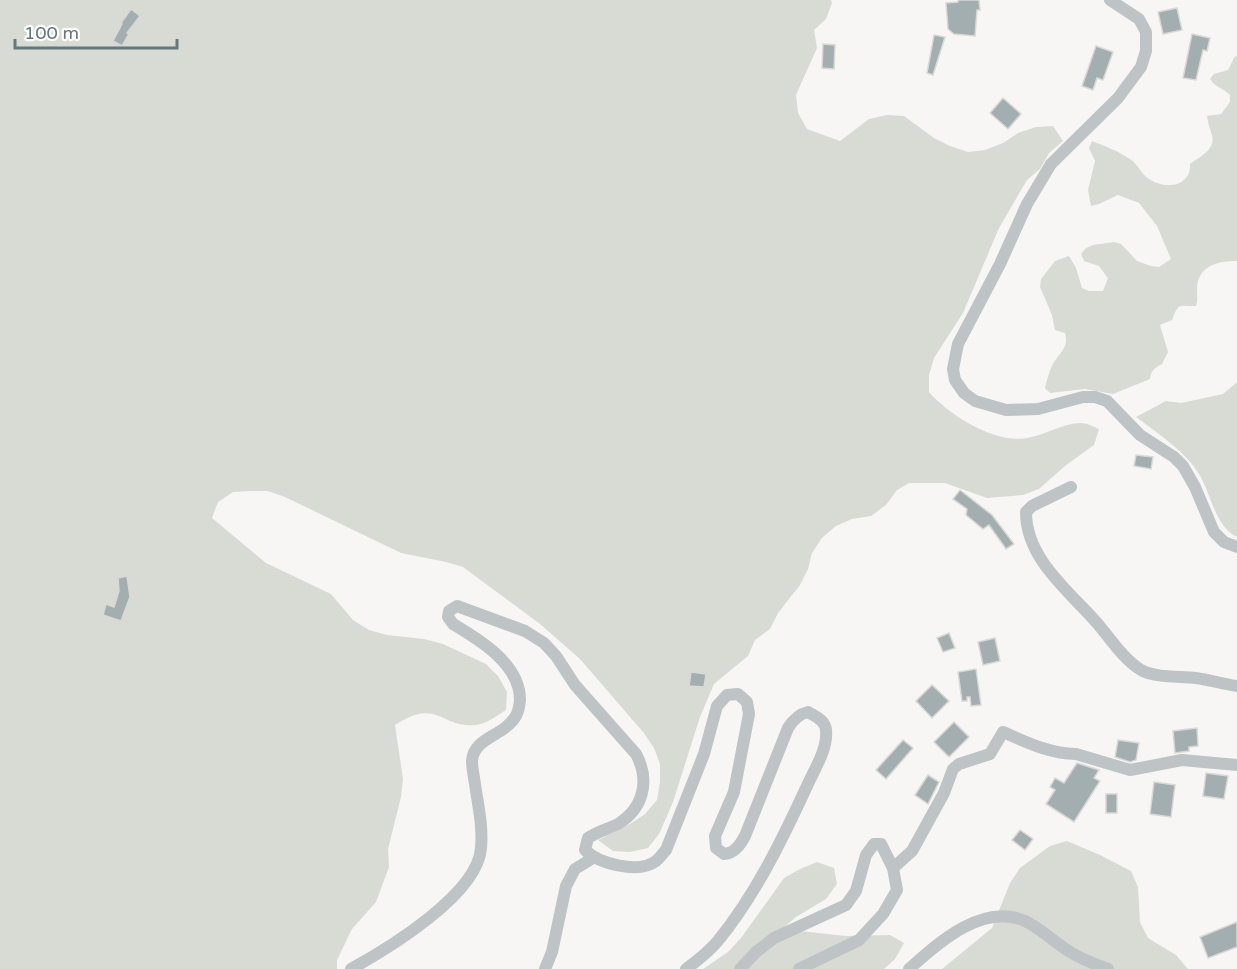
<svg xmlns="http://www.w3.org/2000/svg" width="1237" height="969" font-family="'Varela Round',sans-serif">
<rect width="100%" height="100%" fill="#f7f6f4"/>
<g fill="#d8dbd3">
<path d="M 0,0 L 831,0 L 832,3 L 826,19 L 814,30 L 817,48 L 796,95 L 798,113 L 807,129 L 840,141 L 869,119 L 887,115 L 904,116 L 934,138 L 950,146 L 968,152 L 985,150 L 1003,143 L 1018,133 L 1036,127 L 1053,126 L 1063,141 L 1049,153 L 1040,169 L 1027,180 L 999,228 L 963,313 L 934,358 L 929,375 L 929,392 C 949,415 995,444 1027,438 C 1045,435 1063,423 1081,423 C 1087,423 1094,427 1099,429 L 1094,445 L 1065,466 L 1039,489 L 1023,495 L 987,498 L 945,483 L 909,483 L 897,490 L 886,505 L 871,516 L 852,519 L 836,526 L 822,538 L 812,553 L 808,569 L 800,585 L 778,613 L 770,629 L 755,640 L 748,656 L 714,684 L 700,717 L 673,802 L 659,834 L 648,848 L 630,852 L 613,851 L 598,840 L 630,824 L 645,814 L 657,800 L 660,782 L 660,764 L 654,748 L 643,732 L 580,659 L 540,624 L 463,567 L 446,562 L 401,553 L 285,497 L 268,491 L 251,491 L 233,492 L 218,502 L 212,518 L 266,563 L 331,594 L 353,620 L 369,630 L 387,635 L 424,639 L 443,644 L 486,664 L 498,676 L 507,692 L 506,710 C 498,715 486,724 476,725 C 440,728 438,697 395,725 L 403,779 L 401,797 L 388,849 L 389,867 L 376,902 L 352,929 L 337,960 L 337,969 L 0,969 Z"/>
<path d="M 1235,56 L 1237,57 L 1237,261 C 1219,261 1199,265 1197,287 C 1197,294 1198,300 1196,306 C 1179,307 1179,301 1172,320 L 1160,325 L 1168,352 L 1162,364 C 1154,368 1151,371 1150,379 L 1113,394 L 1085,389 L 1050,393 L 1045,388 C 1047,380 1049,371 1053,364 C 1060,352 1069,348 1065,333 L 1055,330 L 1052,315 L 1040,287 L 1041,279 L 1055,261 L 1069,256 L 1076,268 L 1082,288 L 1089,291 L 1103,291 L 1108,278 L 1099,266 L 1084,261 L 1081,254 L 1086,248 L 1093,245 L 1114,242 L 1121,244 L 1137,261 L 1151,266 L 1159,267 L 1171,259 L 1157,226 L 1139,203 L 1118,195 L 1099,204 L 1091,206 L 1088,190 L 1095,161 L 1089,148 L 1092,141 C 1105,146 1118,151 1130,159 C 1138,164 1141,174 1149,179 C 1165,190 1191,187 1190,164 C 1200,157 1216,149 1212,135 C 1210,128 1208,124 1207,116 L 1221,114 L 1230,102 L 1230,95 C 1223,88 1215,87 1210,79 L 1214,74 L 1228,70 Z"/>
<path d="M 1237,382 L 1237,537 C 1215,527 1211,493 1199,474 C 1186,452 1156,432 1136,417 L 1166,401 L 1181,403 L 1223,394 Z"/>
<polygon points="1067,841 1100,855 1131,871 1138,887 1140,922 1148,938 1176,955 1188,969 942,969 992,928 1010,883 1020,868 1050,846"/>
<polygon points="817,862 834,868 837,884 826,899 796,917 782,929 846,936 890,935 904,943 895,959 884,969 703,969 728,952 741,938 784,878 800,869"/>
</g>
<g fill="#a3aeb1" stroke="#d8d8d6" stroke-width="1.5">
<polygon points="958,0 979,0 980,10 977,10 975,36 954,34 948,29 946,3 958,2"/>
<polygon points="1177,8 1182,30 1163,34 1158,12"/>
<polygon points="131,9 140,16 127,33 129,34 122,46 113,41 122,24 121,23"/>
<polygon points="1192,34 1210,38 1207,51 1203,50 1196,80 1183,78"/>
<polygon points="934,35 945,37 933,75 927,73"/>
<polygon points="823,44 835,45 834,69 822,68"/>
<polygon points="1096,46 1113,52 1103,80 1097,78 1093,90 1082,86"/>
<polygon points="1003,98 1021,114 1008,129 990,113"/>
<polygon points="1136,455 1153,457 1151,469 1134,466"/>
<polygon points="960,490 992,515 1014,544 1006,549 989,525 983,529 966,515 967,509 953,499"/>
<polygon points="127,576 130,597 121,621 103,615 106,604 114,607 119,591 118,578"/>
<polygon points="949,633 955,648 943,652 937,638"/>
<polygon points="995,638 1000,661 983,665 978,642"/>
<polygon points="976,669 981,705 971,706 970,697 967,697 967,701 962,701 958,672"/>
<polygon points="691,672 706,674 704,687 689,686"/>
<polygon points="932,685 949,701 932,718 916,701"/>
<polygon points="954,722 969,737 949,757 934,742"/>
<polygon points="1197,728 1198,746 1189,747 1189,751 1175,753 1173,731"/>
<polygon points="903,740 913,748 886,779 876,770"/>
<polygon points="1118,740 1139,743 1136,760 1130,762 1115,757"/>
<polygon points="1077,763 1099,770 1094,778 1100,781 1074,822 1046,804 1055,790 1050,787 1055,778 1064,783"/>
<polygon points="1206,773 1228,776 1224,799 1203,796"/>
<polygon points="928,775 939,782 928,804 915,795"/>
<polygon points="1154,782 1175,785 1171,817 1150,814"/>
<rect x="1106" y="794" width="11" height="19"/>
<polygon points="1020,830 1033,839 1025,850 1012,840"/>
<polygon points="1237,922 1237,947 1208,958 1200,937"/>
</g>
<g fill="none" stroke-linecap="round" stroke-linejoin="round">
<g stroke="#bec3c5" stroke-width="12">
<polyline points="1110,0 1139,19 1146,32 1146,51 1141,67 1118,98 1051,164 1027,204 1000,264 958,344 953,369 955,380 964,393 975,401 1006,410 1038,409 1083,397 1095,397 1107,401 1140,435 1174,457 1183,466 1195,487 1214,532 1224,542 1237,547"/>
<path d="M 1071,487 L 1032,506 L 1026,512 C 1026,559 1069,591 1097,623 C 1110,638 1123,659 1141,670 C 1155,678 1180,676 1196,678 C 1210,680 1223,684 1237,686"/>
<path d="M 893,868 L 912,851 L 944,793 L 953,769 L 959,764 L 990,754 L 1003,732 C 1026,742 1050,754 1076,754 L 1130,770 L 1182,760 L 1237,765"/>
<path d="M 351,969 C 389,948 478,894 481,848 C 483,826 478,805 475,784 C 474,777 472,768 472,761 C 473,742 494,737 506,727 C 516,719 519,712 520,700 C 520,664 480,640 453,624 L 448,617 L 449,611 L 457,606 L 525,631 L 544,643 L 556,656 L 575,685 L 636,754 C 650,780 644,808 618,824 C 608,829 598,831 588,838 L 585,850 C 599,864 639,874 656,861 C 660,858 663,853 666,850 L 704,754 L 717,706 L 727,695 L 738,694 L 747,702 L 749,714 L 734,792 L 715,836 L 716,848 L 724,854 C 735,853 740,845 745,836 L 788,728 C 793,720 799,714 808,712 C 816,717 825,720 826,730 C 828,749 814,770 807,786 C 782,840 755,896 717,942 C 708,952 697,961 686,969"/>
<polyline points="545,969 552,952 566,886 575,869 593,858"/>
<polyline points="740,969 756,952 774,938 846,905 856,891 866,855 874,844 881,844 893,868 897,890 883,914 859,940 799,969"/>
<path d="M 909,969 C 938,943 983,902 1025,921 C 1040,928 1053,941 1067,950 C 1079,958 1094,964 1108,969"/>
</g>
</g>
<path d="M15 39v9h162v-9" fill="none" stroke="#64777d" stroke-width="3"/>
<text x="24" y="39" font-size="18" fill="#64777d" stroke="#ffffff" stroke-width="4.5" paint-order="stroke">100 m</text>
</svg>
